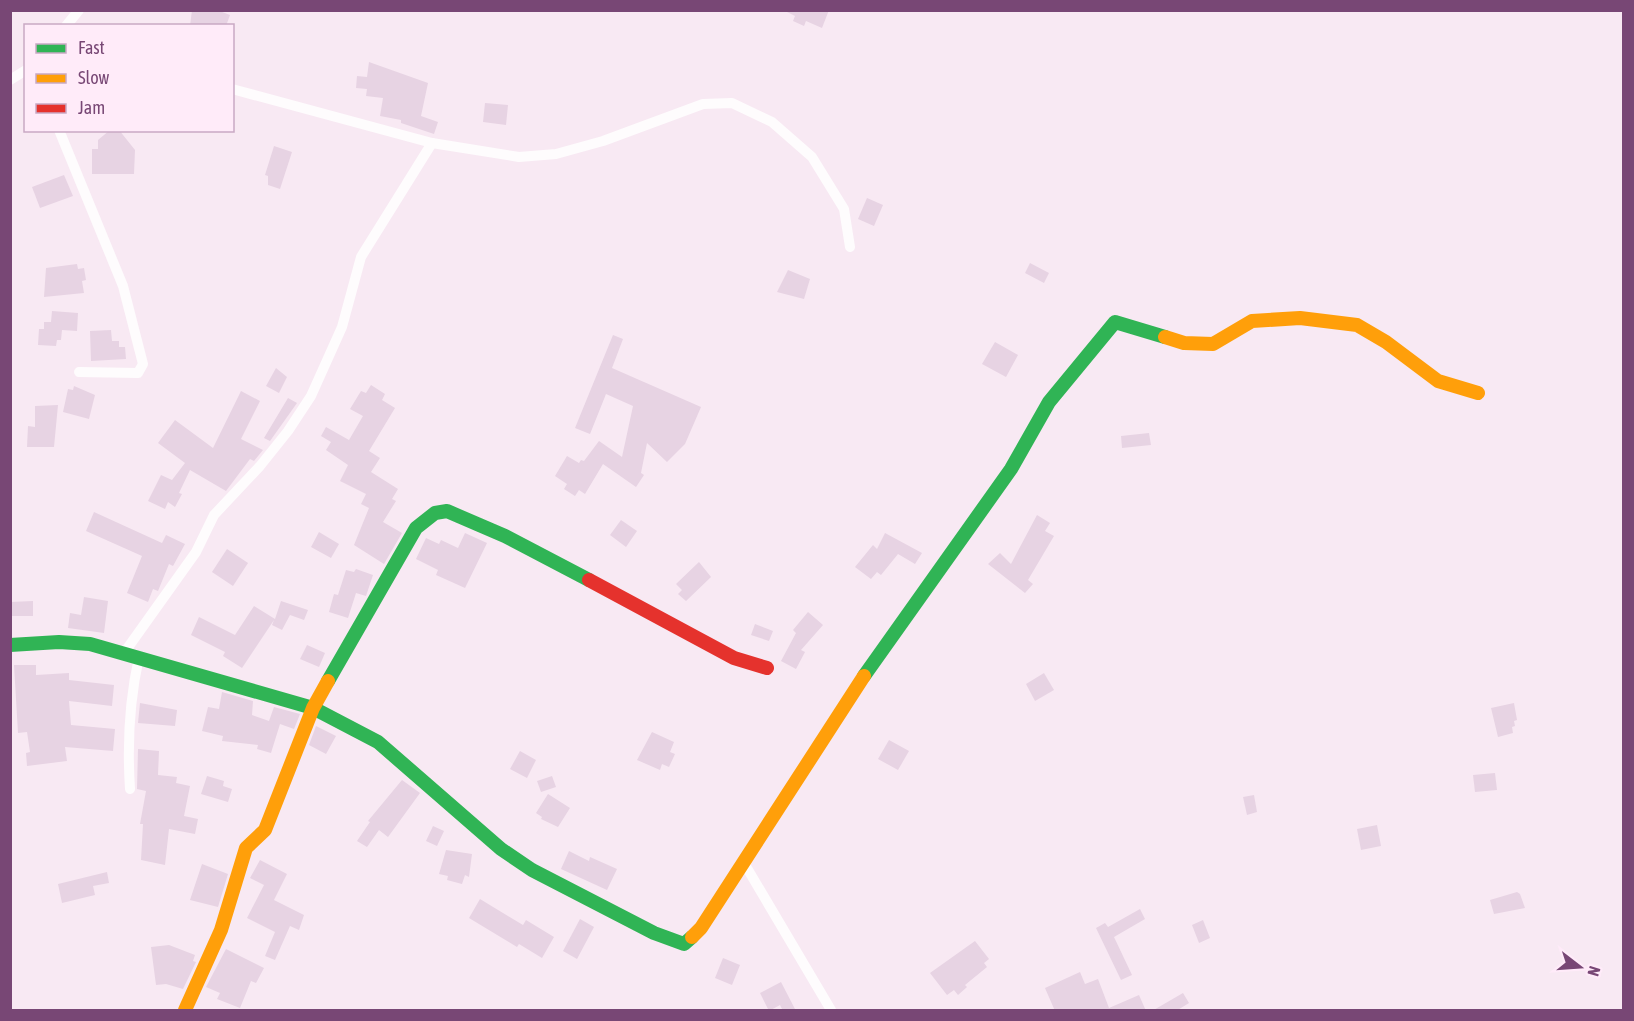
<svg xmlns="http://www.w3.org/2000/svg" width="1634" height="1021" font-family="'Asap Condensed',sans-serif">
<rect width="100%" height="100%" fill="#f8e9f3"/>
<g fill="#e7d3e3">
<polygon points="192,10 217,10 230,15 226,26 190,26"/>
<polygon points="783,10 829,10 822,28 806,21 804,26 793,21 795,16"/>
<polygon points="369,62 428,83 421,116 438,122 434,134 401,123 401,120 380,116 383,98 366,96 367,89 356,88 357,76 367,77"/>
<polygon points="485,103 508,105 506,125 483,122"/>
<polygon points="110,130 119,130 135,150 134,174 92,174 92,149 98,149 98,140"/>
<polygon points="274,146 292,152 280,189 268,185 268,176 265,175"/>
<polygon points="64,175 73,196 40,208 32,187"/>
<polygon points="867,198 883,205 874,226 858,219"/>
<polygon points="1030,263 1049,273 1044,283 1025,273"/>
<polygon points="77,264 78,269 84,268 86,280 82,281 84,293 44,297 46,268"/>
<polygon points="788,270 810,279 804,299 777,292"/>
<polygon points="52,311 78,313 77,331 62,330 61,340 57,340 56,346 38,345 39,329 44,329 44,322 51,322"/>
<polygon points="111,330 112,341 119,341 119,347 125,347 126,359 91,361 90,331"/>
<polygon points="613,335 623,339 612,368 701,407 685,444 667,462 647,443 641,473 644,475 636,487 603,464 585,494 579,490 575,496 564,489 567,484 555,476 567,456 579,463 581,460 584,461 599,441 622,457 633,406 606,394 590,434 575,428"/>
<polygon points="995,342 1018,355 1006,377 982,364"/>
<polygon points="276,368 287,377 279,393 266,386"/>
<polygon points="371,385 385,394 382,400 395,408 369,451 380,458 371,472 398,489 392,499 396,501 383,522 402,533 384,564 354,545 369,508 361,504 366,494 340,481 348,465 326,450 331,442 321,436 326,427 349,440 363,416 350,409 361,391 366,393"/>
<polygon points="74,386 95,395 89,419 63,412 68,389 73,390"/>
<polygon points="241,391 260,401 241,439 263,450 254,461 250,459 226,491 190,470 179,493 182,494 175,507 168,502 165,509 148,501 161,475 172,480 185,463 158,443 175,420 213,448"/>
<polygon points="288,398 297,403 270,441 264,438"/>
<polygon points="58,405 54,447 27,447 28,426 35,427 35,406"/>
<polygon points="1149,433 1151,445 1122,448 1121,436"/>
<polygon points="94,512 162,543 166,535 185,544 173,566 169,564 158,591 153,589 148,602 127,593 142,556 86,531"/>
<polygon points="1037,515 1050,523 1045,531 1054,536 1028,580 1033,584 1025,593 988,564 1000,553 1011,564"/>
<polygon points="621,520 637,531 626,547 610,535"/>
<polygon points="319,532 339,544 331,558 311,547"/>
<polygon points="465,533 487,543 465,588 436,575 438,570 416,559 426,538 439,544 441,540 458,548"/>
<polygon points="885,533 922,553 915,564 898,554 881,575 877,572 871,579 855,567 873,545 877,549"/>
<polygon points="227,549 248,563 233,586 212,572"/>
<polygon points="699,562 711,577 686,601 678,594 682,590 676,584"/>
<polygon points="356,569 373,575 366,596 356,593 348,618 329,612 334,594 338,595 346,570 354,572"/>
<polygon points="84,597 108,601 104,633 68,628 70,613 81,615"/>
<polygon points="33,601 33,616 10,616 10,602"/>
<polygon points="281,601 308,610 304,620 290,615 282,630 272,625 274,620 242,668 223,656 225,652 191,635 199,617 235,635 254,606 275,619"/>
<polygon points="808,612 823,625 801,650 805,652 796,669 781,661 796,633 793,630"/>
<polygon points="755,624 773,631 769,641 751,635"/>
<polygon points="307,645 325,653 319,667 300,659"/>
<polygon points="14,665 36,665 36,675 69,673 69,680 114,685 112,706 69,701 71,725 115,729 113,751 65,747 67,761 27,766 26,753 30,752 27,732 18,733"/>
<polygon points="1044,673 1054,690 1035,701 1026,684"/>
<polygon points="222,692 253,701 252,715 269,721 274,707 300,714 294,729 280,724 271,753 257,749 258,745 222,741 223,736 202,731 208,707 219,709"/>
<polygon points="140,703 177,710 175,726 138,723"/>
<polygon points="1514,703 1517,720 1514,721 1515,726 1512,727 1513,733 1498,737 1491,708"/>
<polygon points="316,726 336,736 326,754 309,745"/>
<polygon points="652,732 674,742 670,752 675,754 669,767 662,764 660,770 637,760"/>
<polygon points="889,740 909,751 898,770 878,759"/>
<polygon points="138,749 159,751 158,775 177,777 176,783 190,786 184,816 198,819 195,834 169,829 165,865 141,860 143,824 140,824 146,791 137,789"/>
<polygon points="520,751 536,760 527,778 510,769"/>
<polygon points="1495,773 1497,790 1475,792 1473,775"/>
<polygon points="207,776 224,781 223,786 232,789 228,802 201,794"/>
<polygon points="552,776 556,787 541,792 537,781"/>
<polygon points="402,780 420,793 388,837 379,830 367,847 357,841 370,822 368,821"/>
<polygon points="548,794 570,808 558,827 541,819 542,817 536,813"/>
<polygon points="1254,795 1257,812 1247,815 1243,797"/>
<polygon points="1377,825 1381,846 1361,850 1357,829"/>
<polygon points="433,826 444,831 437,846 426,841"/>
<polygon points="446,850 472,854 469,877 465,875 462,884 447,880 448,876 439,874"/>
<polygon points="569,851 589,861 590,857 617,869 607,890 561,869"/>
<polygon points="260,860 287,874 274,900 304,915 299,930 290,926 275,960 265,956 275,932 247,918 264,885 250,878"/>
<polygon points="202,864 228,874 218,907 190,900"/>
<polygon points="107,872 109,883 93,886 95,895 62,903 58,884"/>
<polygon points="1517,892 1520,894 1525,908 1494,914 1490,900"/>
<polygon points="480,899 523,925 526,920 554,937 542,958 519,944 517,947 469,918"/>
<polygon points="1140,909 1145,919 1114,937 1132,975 1121,980 1096,928 1105,923 1108,927"/>
<polygon points="580,919 594,927 577,959 563,951"/>
<polygon points="1203,920 1210,938 1199,943 1192,925"/>
<polygon points="975,941 989,959 984,963 987,967 965,985 967,987 958,995 954,990 947,995 930,973"/>
<polygon points="169,945 195,955 193,961 196,962 183,989 166,984 156,985 151,947"/>
<polygon points="226,949 264,968 256,983 251,981 240,1008 217,999 220,993 206,987"/>
<polygon points="723,958 740,965 732,985 715,978"/>
<polygon points="1080,972 1085,984 1098,979 1109,1008 1139,995 1146,1011 1055,1011 1045,988"/>
<polygon points="781,982 796,1011 783,1011 780,1005 769,1011 760,993"/>
<polygon points="1183,993 1189,1003 1176,1011 1152,1011"/>
</g>
<g fill="none" stroke-linecap="round" stroke-linejoin="round">
<g stroke="#fefcfd" stroke-width="10">
<polyline points="66,26 79,10"/>
<polyline points="10,80 26,70"/>
<polyline points="232,89 432,143 519,157 556,154 603,141 703,104 732,103 772,122 812,157 844,209 850,247"/>
<polyline points="59,130 123,286 143,364 138,373 79,372"/>
<polyline points="124,653 196,552 214,515 260,466 288,431 311,396 342,327 361,257 432,143"/>
<path d="M 130,789 C 127,743 129,702 139,657"/>
<polyline points="744,863 831,1010"/>
</g>
<g stroke="#30b455" stroke-width="14">
<polyline points="10,645 59,642 90,644 313,708 378,742 501,849 532,870 654,933 684,944 692,937"/>
<polyline points="864,676 1011,469 1049,402 1115,322 1165,337"/>
<polyline points="328,681 416,528 435,513 447,511 505,536 589,580"/>
</g>
<g stroke="#ff9f0a" stroke-width="14">
<polyline points="1165,337 1184,343 1213,344 1252,321 1300,318 1357,325 1386,342 1438,381 1478,393"/>
<polyline points="692,937 701,928 864,676"/>
<polyline points="185,1010 221,930 246,848 265,830 313,708 328,681"/>
</g>
<polyline stroke="#e5322d" stroke-width="14" points="589,580 734,658 767,668"/>
</g>
<rect width="1634" height="1021" fill="none" stroke="#784775" stroke-width="24"/>
<rect x="24" y="24" width="210" height="108" fill="#ffebf9" stroke="#c9a9c4" stroke-width="1.5"/>
<rect x="36" y="44" width="30" height="9" fill="#30b455" stroke="#c9a9c4" stroke-width="1.5"/>
<text x="78" y="54" font-size="18" fill="#784775">Fast</text>
<rect x="36" y="74" width="30" height="9" fill="#ff9f0a" stroke="#c9a9c4" stroke-width="1.5"/>
<text x="78" y="84" font-size="18" fill="#784775">Slow</text>
<rect x="36" y="104" width="30" height="9" fill="#e5322d" stroke="#c9a9c4" stroke-width="1.5"/>
<text x="78" y="114" font-size="18" fill="#784775">Jam</text>
<g transform="translate(1580 967) rotate(107)" stroke="#ffebf9" stroke-width="4.5" paint-order="stroke">
<path d="M0-4.5L10 22L0 15L-10 22Z" fill="#784775"/>
<text y="-9" font-size="16" font-weight="bold" text-anchor="middle" fill="#784775">N</text>
</g>
</svg>
